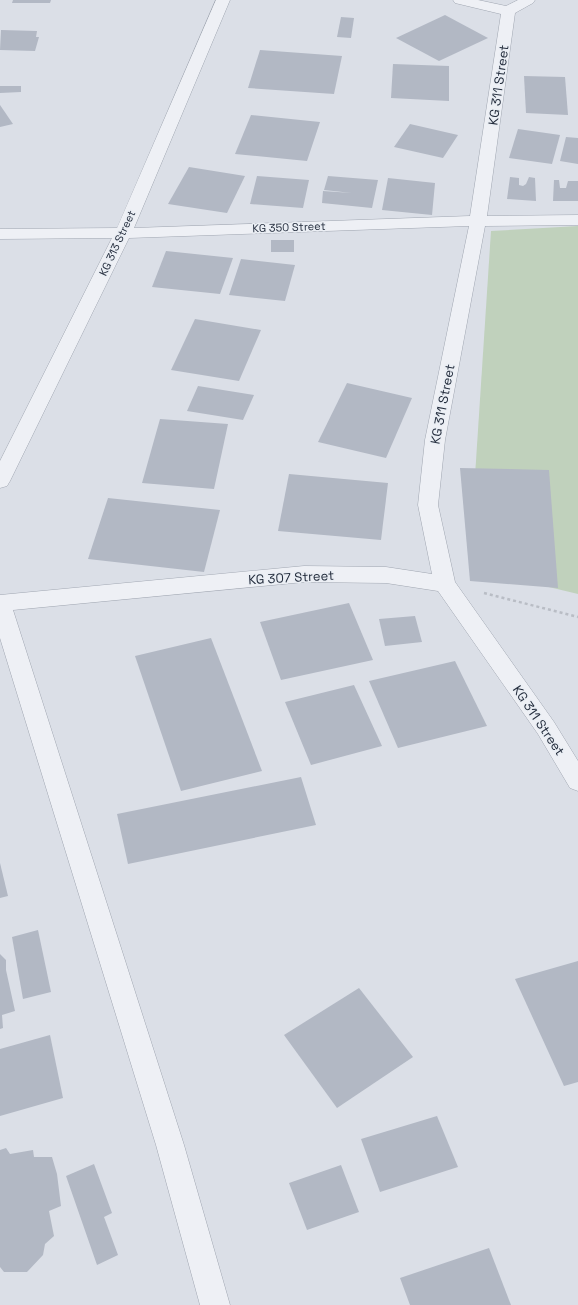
<svg xmlns="http://www.w3.org/2000/svg" width="578" height="1305" font-family="'Space Grotesk',sans-serif">
<rect width="100%" height="100%" fill="#dbdfe7"/>
<polygon fill="#c0d1bc" points="578,226 578,594 469,568 491,231"/>
<g fill="#b2b8c4">
<polygon points="13,0 51,0 50,3 12,3"/>
<polygon points="445,15 488,38 439,61 396,38"/>
<polygon points="341,17 354,18 351,38 337,37"/>
<polygon points="1,30 37,31 36,37 39,37 35,51 0,50"/>
<polygon points="260,50 342,56 334,94 248,88"/>
<polygon points="393,64 449,66 449,101 391,98"/>
<polygon points="524,76 565,77 568,115 526,113"/>
<polygon points="0,86 21,86 21,92 0,93"/>
<polygon points="0,105 13,124 0,127"/>
<polygon points="251,115 320,122 307,161 235,154"/>
<polygon points="410,124 458,135 443,158 394,147"/>
<polygon points="518,129 560,135 552,164 509,158"/>
<polygon points="566,137 578,138 578,164 560,161"/>
<polygon points="189,167 245,176 227,213 168,204"/>
<polygon points="257,176 309,180 303,208 250,204"/>
<polygon points="328,176 378,180 372,208 322,203 323,191 352,193 324,190"/>
<polygon points="510,177 519,178 519,185 523,186 526,184 529,177 535,178 536,201 507,199"/>
<polygon points="388,178 435,183 432,215 382,210"/>
<polygon points="554,180 559,180 560,188 566,188 568,181 578,181 578,201 553,201"/>
<rect x="271" y="240" width="23" height="12"/>
<polygon points="166,251 233,258 220,294 152,287"/>
<polygon points="241,259 295,265 285,301 229,295"/>
<polygon points="195,319 261,330 239,381 171,370"/>
<polygon points="347,383 412,398 386,458 318,442"/>
<polygon points="198,386 254,395 243,420 187,411"/>
<polygon points="160,419 228,424 214,489 142,483"/>
<polygon points="460,468 549,470 558,588 470,581"/>
<polygon points="289,474 388,483 381,540 278,531"/>
<polygon points="108,498 220,510 204,572 88,559"/>
<polygon points="349,603 373,660 281,680 260,622"/>
<polygon points="415,616 422,642 385,646 379,619"/>
<polygon points="211,638 262,771 181,791 135,656"/>
<polygon points="455,661 487,726 398,748 369,681"/>
<polygon points="354,685 382,746 311,765 285,702"/>
<polygon points="301,777 316,825 128,864 117,814"/>
<polygon points="0,863 8,896 0,898"/>
<polygon points="38,930 51,992 23,999 12,937"/>
<polygon points="0,954 6,960 6,970 15,1011 2,1015 3,1028 0,1029"/>
<polygon points="578,961 578,1082 564,1086 515,979"/>
<polygon points="359,988 413,1057 337,1108 284,1035"/>
<polygon points="50,1035 63,1098 0,1116 0,1049"/>
<polygon points="437,1116 458,1167 380,1192 361,1139"/>
<polygon points="6,1148 10,1154 33,1150 34,1157 52,1157 57,1174 61,1206 49,1211 54,1236 45,1244 43,1255 27,1272 4,1272 0,1267 0,1150"/>
<polygon points="94,1164 112,1213 104,1217 118,1255 97,1265 66,1176"/>
<polygon points="341,1165 359,1212 307,1230 289,1183"/>
<polygon points="489,1248 511,1305 410,1305 400,1278"/>
</g>
<g fill="none" stroke-linecap="round" stroke-linejoin="round">
<defs>
<polygon id="street" points="216,0 230,0 134,228 470,216 501,14 455,3 453,0 478,0 506,6 518,0 535,0 533,3 515,13 487,216 578,215 578,225 485,226 445,440 438,505 455,582 554,722 578,761 578,791 570,788 538,734 438,591 386,583 304,582 13,610 184,1145 230,1305 200,1305 156,1145 0,638 0,595 304,566 386,567 432,574 418,505 425,440 469,226 129,238 10,481 7,486 0,488 0,461 112,238 0,239 0,229 117,228"/>
</defs>
<use href="#street" stroke="#a0a6b1" stroke-width="1"/>
<polyline stroke="#b9bdc5" stroke-width="2.5" stroke-dasharray="3 3" stroke-linecap="butt" points="484,593 578,617"/>
<use href="#street" fill="#eef0f5" fill-rule="evenodd"/>
</g>
<g text-anchor="middle" stroke-width="3" stroke-linejoin="round" paint-order="stroke">
<g font-size="11" fill="#242d3d" stroke="#eaeef4">
<text transform="translate(289 227) rotate(-2)" y="4">KG 350 Street</text>
<text transform="translate(117 243) rotate(-65)" y="4">KG 313 Street</text>
</g>
<g font-size="13" fill="#242d3d" stroke="#eaeef4">
<text transform="translate(498 85) rotate(-82)" y="5">KG 311 Street</text>
<text transform="translate(442 404) rotate(-79)" y="5">KG 311 Street</text>
<text transform="translate(291 577) rotate(-3)" y="5">KG 307 Street</text>
<text transform="translate(539 720) rotate(56)" y="5">KG 311 Street</text>
</g>
</g>
</svg>
